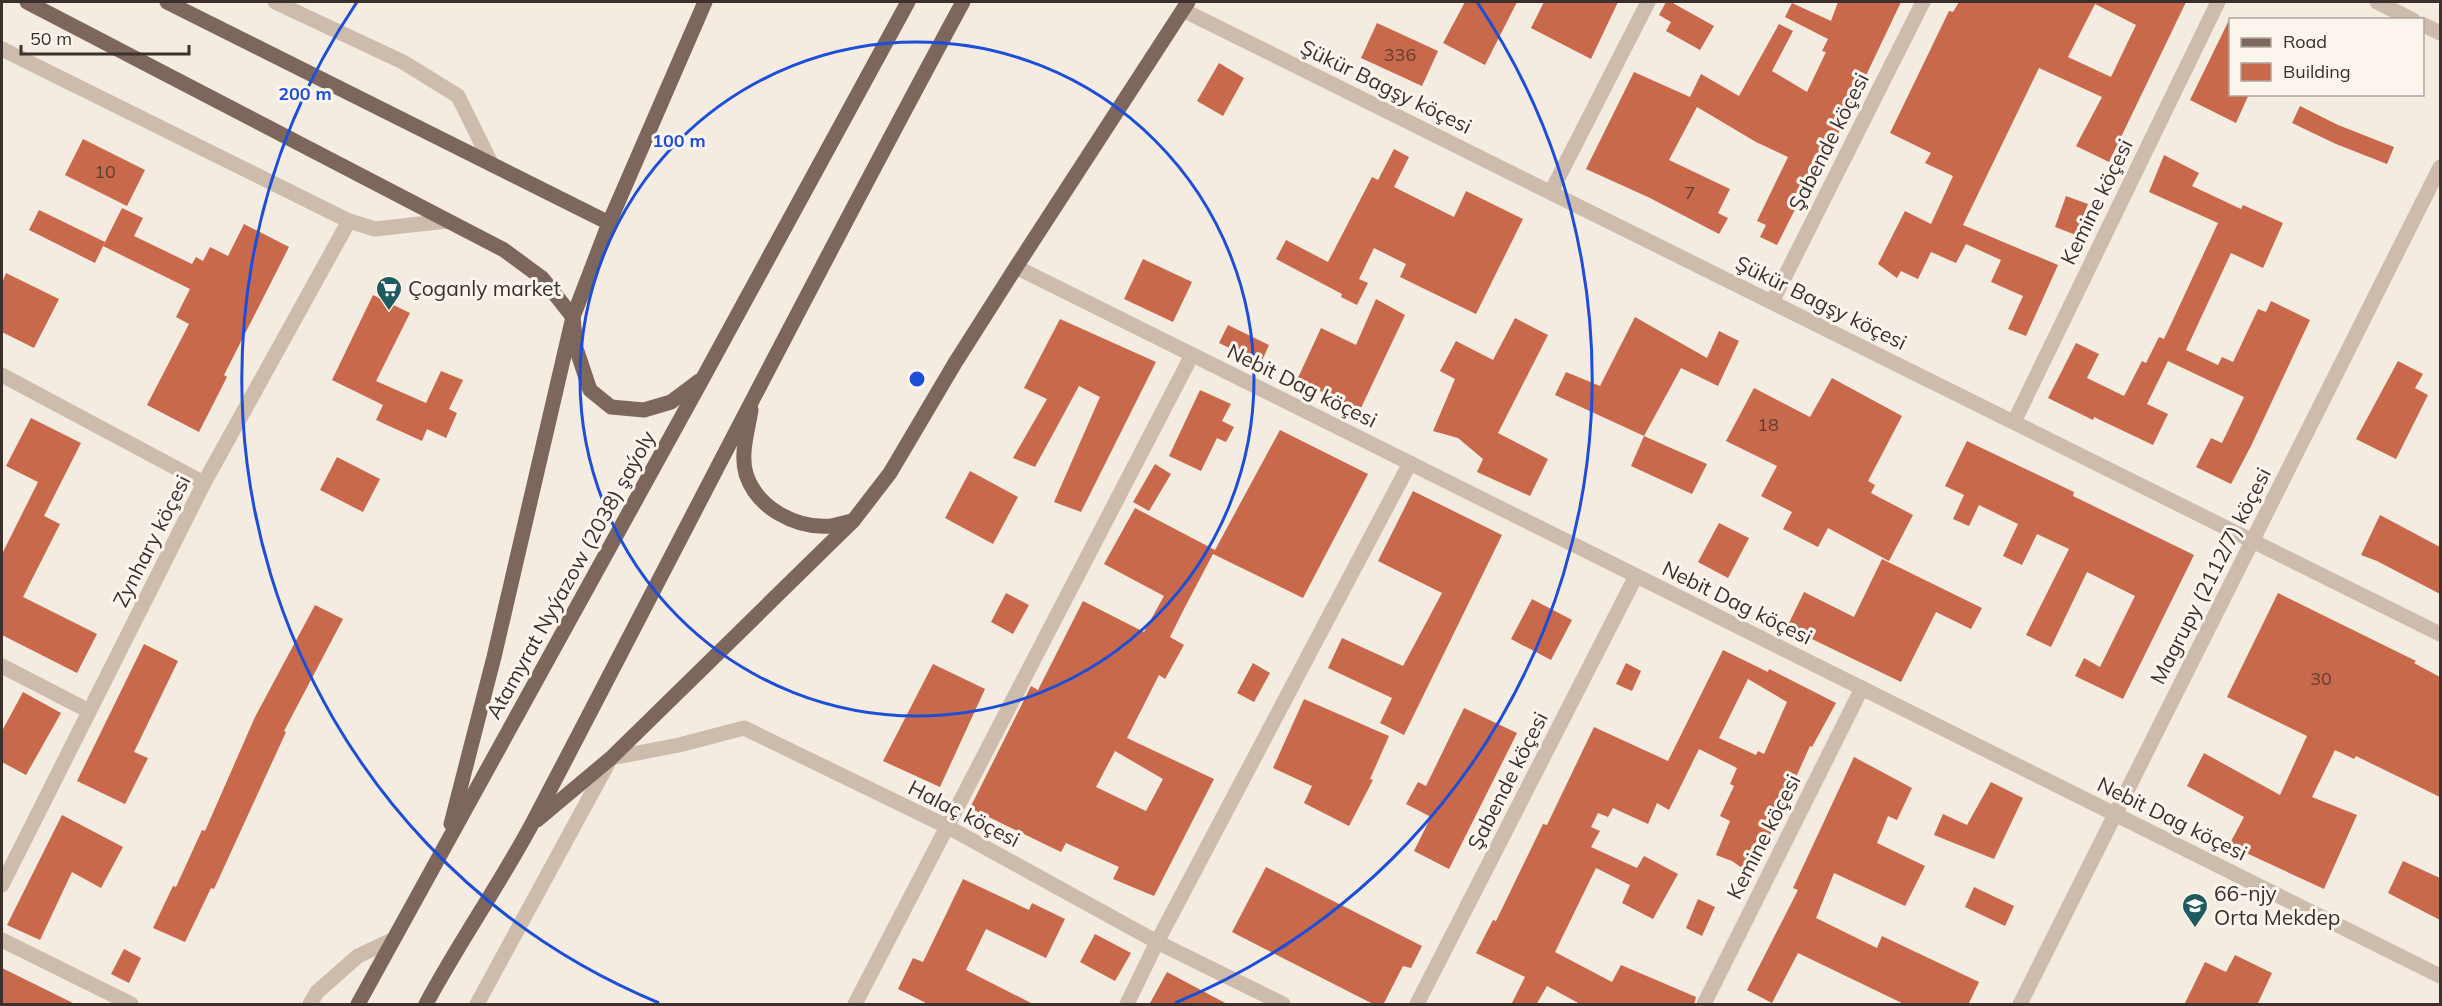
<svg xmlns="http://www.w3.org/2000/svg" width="2442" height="1006" font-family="Mulish,sans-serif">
<rect width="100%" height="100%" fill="#f4ebe1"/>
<g fill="#c8694b" fill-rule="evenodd">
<polygon points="1465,2 1517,2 1485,65 1443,43"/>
<polygon points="1544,2 1618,2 1591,59 1531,28"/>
<polygon points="1666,2 1671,2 1714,26 1700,50 1666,31 1671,22 1659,15"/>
<polygon points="1838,2 1901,2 1820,172 1815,170 1777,245 1760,237 1766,225 1757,221 1788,157 1756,142 1697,107 1669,160 1730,189 1718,213 1728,218 1719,234 1650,198 1586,169 1634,72 1690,97 1701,74 1739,96 1779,24 1793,31 1772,71 1807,92 1826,52 1822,51 1828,39 1785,17 1792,3 1831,21"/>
<path d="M 1959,2 L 2186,2 L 2109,162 L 2076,146 L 2102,97 L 2039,68 L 1963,225 L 2058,265 L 2026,336 L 2008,329 L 2023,296 L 1991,282 L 2001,260 L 1966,244 L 1956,263 L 1931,252 L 1918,279 L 1901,271 L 1897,278 L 1878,264 L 1905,211 L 1931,224 L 1953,176 L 1925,163 L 1931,153 L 1890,133 L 1949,11 L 1953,12 ZM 2095,4 L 2136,25 L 2111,77 L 2068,57 Z"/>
<polygon points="2230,18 2230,94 2249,94 2236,123 2190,100"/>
<polygon points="1377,23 1438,51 1422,86 1361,58"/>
<polygon points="1219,63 1244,78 1223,116 1197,101"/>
<polygon points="2300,106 2338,125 2394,147 2387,164 2336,144 2292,123"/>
<polygon points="83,139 145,170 127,206 65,175"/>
<polygon points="1394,149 1409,157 1394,187 1454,217 1466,191 1523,219 1476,314 1400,277 1406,264 1374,248 1359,279 1368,283 1357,305 1341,297 1342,294 1276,259 1286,240 1328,262 1372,177 1378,180"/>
<polygon points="2164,155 2199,173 2192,186 2241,209 2243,205 2283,223 2263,268 2231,253 2186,350 2218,365 2222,357 2233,362 2258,309 2266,312 2271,301 2310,320 2251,446 2231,484 2196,467 2211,438 2222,443 2244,397 2168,361 2147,404 2168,414 2153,445 2094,417 2093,420 2048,398 2076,343 2099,354 2087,378 2124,396 2142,361 2146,363 2159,337 2164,339 2218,223 2149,192"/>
<polygon points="2066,196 2088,204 2076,235 2055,227"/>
<polygon points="122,208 143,218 134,236 192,264 196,257 203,261 210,247 228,256 244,224 289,247 224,375 227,377 199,432 147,405 189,324 176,317 190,289 103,246"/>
<polygon points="39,210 105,242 95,263 29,230"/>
<polygon points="1143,259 1192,282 1173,322 1124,299"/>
<polygon points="6,273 59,299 34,348 2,332 2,283"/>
<polygon points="373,295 410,313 376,381 426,403 441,371 463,380 449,409 457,413 446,438 427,429 422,441 376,420 383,405 332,380"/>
<polygon points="1376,299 1405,315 1360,410 1297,380 1321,328 1356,345"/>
<polygon points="1635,317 1707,358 1719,331 1739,341 1718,386 1681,368 1644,436 1555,395 1566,372 1600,386"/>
<polygon points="1515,318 1548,335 1498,433 1548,459 1530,496 1477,472 1483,459 1458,438 1433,431 1455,379 1440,371 1456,341 1493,360"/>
<polygon points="1060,319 1156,362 1081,512 1054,502 1100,397 1079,386 1035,467 1013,458 1047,399 1024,388"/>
<polygon points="1228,325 1269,345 1261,363 1219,343"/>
<polygon points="2398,361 2423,374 2415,388 2428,395 2396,459 2356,439"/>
<polygon points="1832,378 1902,416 1868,481 1875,485 1871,493 1913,515 1889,561 1828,528 1818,547 1783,529 1792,512 1761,496 1777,466 1726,441 1754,388 1810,417"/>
<polygon points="1200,390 1231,404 1222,421 1234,427 1226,442 1217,438 1201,471 1169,456"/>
<polygon points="31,418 81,443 44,516 60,524 23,597 97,634 77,673 2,635 2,554 38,482 6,466"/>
<path d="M 1280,430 L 1368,474 L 1303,598 L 1213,554 L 1185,607 L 1170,637 L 1184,645 L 1165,679 L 1159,675 L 1127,738 L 1214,779 L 1154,896 L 1113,879 L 1119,867 L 1066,843 L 1061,852 L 970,808 L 1031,686 L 1038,690 L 1083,601 L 1144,632 L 1164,596 L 1104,564 L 1135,508 L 1215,550 ZM 1115,751 L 1163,779 L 1146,811 L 1096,787 Z"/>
<polygon points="1644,436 1707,464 1692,494 1631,466"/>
<polygon points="1967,441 2074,492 2073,496 2194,555 2123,699 2075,676 2084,658 2100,667 2135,596 2087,572 2051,647 2026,635 2069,549 2037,534 2022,565 2003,556 2018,524 1979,505 1969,526 1953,519 1964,495 1945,486"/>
<polygon points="337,457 380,479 363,512 320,490"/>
<polygon points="1155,464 1171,474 1149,511 1133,502"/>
<polygon points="970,471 1018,497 993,544 945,518"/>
<polygon points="1413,491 1502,535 1404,735 1380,723 1392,698 1328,668 1342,638 1403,666 1442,593 1378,561"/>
<polygon points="2380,515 2440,547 2440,594 2377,561 2361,555"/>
<polygon points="1719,523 1749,538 1728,578 1698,562"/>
<polygon points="1882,559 1982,608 1971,629 1936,612 1901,682 1787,627 1804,592 1854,617"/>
<polygon points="1006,593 1029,605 1013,634 991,622"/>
<polygon points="2278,593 2416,661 2414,663 2440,677 2440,797 2356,756 2354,759 2335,750 2312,797 2357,815 2324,889 2229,845 2244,817 2187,786 2204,753 2280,795 2307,736 2227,697"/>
<polygon points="1532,599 1572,620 1551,660 1511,639"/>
<polygon points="315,605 343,619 284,731 286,732 214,889 211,888 185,942 153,928 173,886 176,887 202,830 205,831 255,717"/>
<polygon points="144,644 178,661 134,752 148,758 125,804 77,781"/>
<path d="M 1723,650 L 1768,672 L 1769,669 L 1836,703 L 1812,747 L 1810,746 L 1752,875 L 1732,861 L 1716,855 L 1730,821 L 1720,816 L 1734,786 L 1730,784 L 1737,768 L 1699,749 L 1669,810 L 1657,803 L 1648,824 L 1613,808 L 1608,817 L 1598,813 L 1591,827 L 1600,831 L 1591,847 L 1637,868 L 1644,856 L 1678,874 L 1653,919 L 1622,903 L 1630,885 L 1596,868 L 1555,952 L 1612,982 L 1621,965 L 1696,997 L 1694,1005 L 1582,1005 L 1547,986 L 1536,1005 L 1511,1005 L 1525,977 L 1476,953 L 1493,920 L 1496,921 L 1543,824 L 1547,825 L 1594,727 L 1668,761 ZM 1748,679 L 1787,702 L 1764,754 L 1758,751 L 1756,755 L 1719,738 Z"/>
<polygon points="1253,663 1270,673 1254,702 1237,693"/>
<polygon points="1626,663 1641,671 1632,691 1616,684"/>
<polygon points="933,664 985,689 940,787 883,761"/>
<polygon points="23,692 61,713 26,775 2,762 2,731"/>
<polygon points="1304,699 1389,736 1370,779 1373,780 1349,826 1304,803 1312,786 1273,768"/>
<polygon points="1464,708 1517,733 1449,869 1414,851 1431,817 1406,804 1418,782 1426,786"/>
<polygon points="1854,757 1912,788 1897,820 1888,816 1877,843 1925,866 1905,906 1834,873 1816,918 1877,948 1882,936 1979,982 1968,1005 1906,1005 1798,953 1772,1003 1747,990 1798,890 1793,888"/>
<polygon points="1991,782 2023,798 1994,859 1934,835 1943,814 1967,825"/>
<polygon points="62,815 123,847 101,888 72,872 40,940 7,925"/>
<polygon points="2403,861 2440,878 2440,920 2388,893"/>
<polygon points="1266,867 1422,946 1411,968 1403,966 1383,1005 1375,1005 1232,932"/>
<polygon points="963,879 1029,910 1032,903 1065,919 1046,958 986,929 966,970 1035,1005 930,1005 898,989 913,958 923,962"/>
<polygon points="1974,887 2014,906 2005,926 1965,907"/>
<polygon points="1698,899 1715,907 1702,936 1686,928"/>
<polygon points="1095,934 1131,953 1115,981 1080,962"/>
<polygon points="124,949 141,958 129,983 111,974"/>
<polygon points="2235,955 2272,973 2257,1005 2184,1005 2205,962 2226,972"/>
<polygon points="2,968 77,1005 2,1005"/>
<polygon points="1167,972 1229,1005 1149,1005"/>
</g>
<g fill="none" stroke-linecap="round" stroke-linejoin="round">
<g stroke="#cdbbac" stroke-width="15">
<polyline points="275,2 403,62 458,96 492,165"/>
<polyline points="2377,2 2413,20"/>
<polyline points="1183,10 2440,634"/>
<polyline points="2422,24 2440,33"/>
<polyline points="2,49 349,221 375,229 447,221"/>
<polyline points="1551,192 1648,2"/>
<polyline points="1016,267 2440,976"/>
<polyline points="1772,302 1923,2"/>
<polyline points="2,375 204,483"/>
<polyline points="2014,422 2218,2"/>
<polyline points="2,666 89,711"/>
<polyline points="2,885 204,483 349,221"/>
<polyline points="2,940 131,1004"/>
<polyline points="310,1004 317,992 358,956 392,940"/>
<polyline points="477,1004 611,758 679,745 744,728 948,827 1157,942 1283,1004"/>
<polyline points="855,1004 1192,355"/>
<polyline points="1127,1004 1157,942 1410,463"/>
<polyline points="1417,1004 1636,576"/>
<polyline points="1704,1004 1862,688"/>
</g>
<polyline stroke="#cdbbac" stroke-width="15" points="2020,1004 2440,167"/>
<g stroke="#7d675c" stroke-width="15">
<polyline points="27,2 504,250 542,278 573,317 576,348 590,390 611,407 644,410 671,402 699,381"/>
<polyline points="167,2 609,223"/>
<path d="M 751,410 C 748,430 740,454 746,474 C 757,508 796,529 831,526 C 838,525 846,522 853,521"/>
<polyline points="537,820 611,758 853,521 890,473 955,363 1016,267 1188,2"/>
<polyline points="451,824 494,657 573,317 609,223 705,2"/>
<polyline points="358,1004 703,378 908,2"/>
<path d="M 426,1004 C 459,942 500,884 533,822 C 676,549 816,273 963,2"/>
</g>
</g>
<g fill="none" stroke="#1d4ed8" stroke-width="3">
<circle cx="917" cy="379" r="337"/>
<path d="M659 1003A675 675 0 0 1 357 2M1477 2A675 675 0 0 1 1175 1003"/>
</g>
<defs>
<symbol id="supermarket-pin" viewBox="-11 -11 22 30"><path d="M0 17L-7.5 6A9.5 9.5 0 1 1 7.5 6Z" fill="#1f5a5e" stroke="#fbf5ee"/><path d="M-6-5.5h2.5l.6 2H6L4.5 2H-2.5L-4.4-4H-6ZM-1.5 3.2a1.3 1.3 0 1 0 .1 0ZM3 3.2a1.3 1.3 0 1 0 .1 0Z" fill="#fff"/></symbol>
<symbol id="school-pin" viewBox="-11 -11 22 30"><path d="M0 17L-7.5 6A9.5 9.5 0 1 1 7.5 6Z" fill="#1f5a5e" stroke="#fbf5ee"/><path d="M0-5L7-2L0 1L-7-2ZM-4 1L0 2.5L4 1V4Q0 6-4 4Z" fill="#fff"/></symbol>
</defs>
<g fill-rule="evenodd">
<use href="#supermarket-pin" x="374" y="274" width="30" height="40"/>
<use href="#school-pin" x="2180" y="891" width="30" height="40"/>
</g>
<g text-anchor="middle" stroke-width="6" stroke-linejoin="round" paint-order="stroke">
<g font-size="18" fill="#5e3e33">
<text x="1400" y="61">336</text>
<text x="105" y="178">10</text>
<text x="1690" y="199">7</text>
<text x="1768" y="431">18</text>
<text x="2321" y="685">30</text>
</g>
<g font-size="21" fill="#3b302b" stroke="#fbf5ee">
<text transform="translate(1386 87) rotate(26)" y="7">Şükür Bagşy köçesi</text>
<text transform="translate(1829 142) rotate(-63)" y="7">Şabende köçesi</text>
<text transform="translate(2097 202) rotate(-64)" y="7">Kemine köçesi</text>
<text transform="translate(1821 303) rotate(26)" y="7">Şükür Bagşy köçesi</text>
<text transform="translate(1302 386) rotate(26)" y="7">Nebit Dag köçesi</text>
<text transform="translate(152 541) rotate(-63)" y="7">Zynhary köçesi</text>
<text transform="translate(571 575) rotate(-61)" y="7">Atamyrat Nyýazow (2038) şaýoly</text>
<text transform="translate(2211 576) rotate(-63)" y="7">Magrupy (2112/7) köçesi</text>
<text transform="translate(1737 603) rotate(26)" y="7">Nebit Dag köçesi</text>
<text transform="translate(1508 781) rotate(-63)" y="7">Şabende köçesi</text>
<text transform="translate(964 814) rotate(27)" y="7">Halaç köçesi</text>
<text transform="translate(2172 819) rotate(26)" y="7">Nebit Dag köçesi</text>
<text transform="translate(1764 837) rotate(-63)" y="7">Kemine köçesi</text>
</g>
<g font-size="21" fill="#3b302b" stroke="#fbf5ee" text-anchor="start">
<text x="408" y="296">Çoganly market</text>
<text x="2214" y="901">66-njy<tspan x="2214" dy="24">Orta Mekdep</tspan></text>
</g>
</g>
<circle cx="917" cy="379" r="9" fill="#1d4ed8" stroke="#fbf5ee" stroke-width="3"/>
<g font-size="18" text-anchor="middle" font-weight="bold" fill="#1d4ed8" stroke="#fbf5ee" stroke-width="6" stroke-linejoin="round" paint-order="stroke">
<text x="305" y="100">200 m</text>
<text x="679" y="147">100 m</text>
</g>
<rect width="2442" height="1006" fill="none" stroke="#3b302b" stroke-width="6"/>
<rect x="2229" y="18" width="195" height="78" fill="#fbf5ee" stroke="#aea6a0" stroke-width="1.5"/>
<rect x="2241" y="38" width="30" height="9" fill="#7d675c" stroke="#aea6a0" stroke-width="1.5"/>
<text x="2283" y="48" font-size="18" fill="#3b302b">Road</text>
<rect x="2241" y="63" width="30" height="18" fill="#c8694b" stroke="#aea6a0" stroke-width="1.5"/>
<text x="2283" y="78" font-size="18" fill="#3b302b">Building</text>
<path d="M21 45v9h168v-9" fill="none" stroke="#3b302b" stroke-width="3"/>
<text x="30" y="45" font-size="18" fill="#3b302b" stroke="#fbf5ee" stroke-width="4.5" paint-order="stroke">50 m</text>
</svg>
